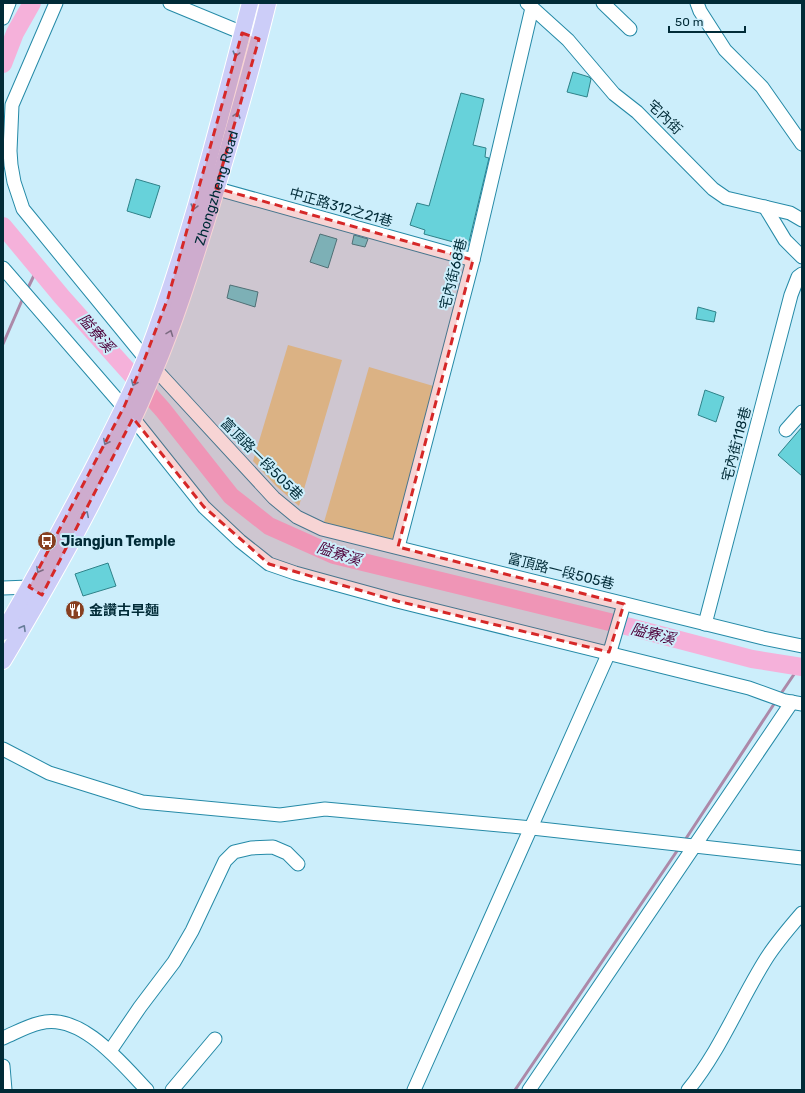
<svg xmlns="http://www.w3.org/2000/svg" width="805" height="1093" font-family="Rubik,'Noto Sans TC',sans-serif">
<rect width="100%" height="100%" fill="#cceefb"/>
<g fill="#dcd59c">
<polygon points="288,345 342,360 299,506 276,486 253,461"/>
<polygon points="369,367 440,388 399,544 322,529"/>
</g>
<g fill="none" stroke-linecap="round" stroke-linejoin="round">
<g stroke="#ac89a9" stroke-width="3">
<polyline points="27,290 38,267"/>
<polyline points="3,344 23,298"/>
<polyline points="780,695 799,667"/>
<polyline points="685,840 776,701"/>
<polyline points="515,1090 679,848"/>
</g>
<g stroke="#f5b1da" stroke-width="18">
<polyline points="3,64 15,33 32,3"/>
<polyline points="3,226 62,297 163,410 231,496 269,526 334,555 630,627 752,659 802,667"/>
</g>
</g>
<g fill="#67d2da" stroke="#2f8289">
<polygon points="573,72 589,77 591,79 587,97 567,92"/>
<polygon points="461,93 484,99 473,145 486,148 485,157 489,158 468,246 424,234 425,230 410,225 417,203 429,206"/>
<polygon points="136,179 160,186 150,218 127,211"/>
<polygon points="320,234 337,239 328,268 310,262"/>
<polygon points="354,235 368,239 365,247 352,244"/>
<polygon points="230,285 258,292 255,307 227,298"/>
<polygon points="698,307 716,312 714,322 696,319"/>
<polygon points="705,390 724,397 716,422 698,415"/>
<polygon points="802,427 802,476 778,455"/>
<polygon points="108,563 116,586 83,596 75,574"/>
</g>
<g fill="none" stroke-linecap="round" stroke-linejoin="round">
<defs>
<g id="minor">
<polyline points="56,3 12,105 10,151 11,165 14,182 23,209 145,358 274,498 297,517 322,529 763,638 802,646"/>
<polyline points="170,3 250,36"/>
<polyline points="527,3 568,40 614,94 637,112 713,189 726,198 790,213 802,220"/>
<polyline points="603,3 630,29"/>
<polyline points="697,3 700,11 725,50 762,87 802,144"/>
<polyline points="3,18 9,3"/>
<polyline points="207,186 473,260"/>
<polyline points="765,207 785,240 802,257"/>
<polyline points="3,268 133,418 204,507 240,541 269,564 295,573 397,601 749,688 785,701 802,704"/>
<polyline points="786,430 802,412"/>
<polyline points="398,547 473,260 532,8"/>
<polyline points="3,588 29,587 36,592"/>
<polyline points="705,624 791,295 798,277 802,274"/>
<polyline points="3,749 49,773 142,802 280,815 325,809 532,828 802,858"/>
<path d="M 3,1038 C 15,1033 27,1026 40,1023 C 81,1012 122,1064 147,1090"/>
<polyline points="110,1051 140,1007 174,962 192,931 225,861 234,852 251,848 273,847 287,853 298,864"/>
<polyline points="3,1066 5,1090"/>
<polyline points="172,1090 215,1039"/>
<polyline points="414,1090 611,648 624,604"/>
<polyline points="529,1090 792,702"/>
<path d="M 688,1090 C 720,1051 739,1002 766,959 C 776,943 789,928 802,913"/>
</g>
<g id="major">
<path d="M 3,632 C 34,580 62,527 90,474 C 110,435 130,397 146,357 C 190,242 219,121 250,3"/>
<path id="s1" d="M 3,661 C 59,567 113,471 155,369 C 177,317 193,264 210,210 C 231,141 251,72 268,3"/>
</g>
</defs>
<use href="#minor" stroke="#258aa7" stroke-width="15"/>
<use href="#major" stroke="#fff" stroke-width="18"/>
<use href="#minor" stroke="#fff" stroke-width="13"/>
<use href="#major" stroke="#cccdf8" stroke-width="16"/>
</g>
<defs><path id="oneway-chevron" d="M-2-3.5L2.5 0L-2 3.5" fill="none" stroke-width="1.6" stroke-linecap="round" stroke-linejoin="round"/></defs>
<g stroke="#667c98">
<use href="#oneway-chevron" transform="translate(236 54) rotate(105)"/>
<use href="#oneway-chevron" transform="translate(237 115) rotate(-74)"/>
<use href="#oneway-chevron" transform="translate(194 207) rotate(106)"/>
<use href="#oneway-chevron" transform="translate(170 333) rotate(-69)"/>
<use href="#oneway-chevron" transform="translate(134 383) rotate(113)"/>
<use href="#oneway-chevron" transform="translate(106 442) rotate(117)"/>
<use href="#oneway-chevron" transform="translate(86 514) rotate(-64)"/>
<use href="#oneway-chevron" transform="translate(39 570) rotate(119)"/>
<use href="#oneway-chevron" transform="translate(23 628) rotate(-60)"/>
</g>
<path fill="#d62828" fill-opacity="0.2" stroke="#d62828" stroke-width="3" stroke-dasharray="8 5" stroke-linejoin="round" d="M 242,33 L 259,39 L 216,188 L 473,260 L 398,547 L 624,604 L 609,652 L 397,601 L 269,564 L 204,507 L 133,418 L 42,595 L 29,587 L 124,407 L 145,358 L 168,298 Z"/>
<defs>
<symbol id="bus-disc" viewBox="-11 -11 22 22"><circle r="9.5" fill="#873f20" stroke="#cceefb"/><path d="M-5-6H5V4H4V6H2V4H-2V6H-4V4H-5ZM-3.5-4V0h7V-4ZM-3.5 1.2v1.5H-2V1.2ZM2 1.2v1.5H3.5V1.2Z" fill="#fff"/></symbol>
<symbol id="restaurant-disc" viewBox="-11 -11 22 22"><circle r="9.5" fill="#873f20" stroke="#cceefb"/><path d="M-5-6h1v4h1v-4h1v4h1v-4h1v5L-1.5 .5V6h-2V.5L-5-1ZM5-6V6H3V1.5H1.5Q1.5-4 5-6Z" fill="#fff"/></symbol>
</defs>
<g fill-rule="evenodd">
<use href="#bus-disc" x="36" y="530" width="22" height="22"/>
<use href="#restaurant-disc" x="64" y="599" width="22" height="22"/>
</g>
<g text-anchor="middle" stroke-width="4" stroke-linejoin="round" paint-order="stroke">
<g font-size="14" fill="#012b37" stroke="#cceefb">
<text transform="translate(665 117) rotate(44)" y="5">宅內街</text>
<text dy="5" stroke="none"><textPath href="#s1" startOffset="521">Zhongzheng Road</textPath></text>
<text transform="translate(341 207) rotate(16)" y="5">中正路312之21巷</text>
<text transform="translate(453 274) rotate(-76)" y="5">宅內街68巷</text>
<text transform="translate(736 444) rotate(-75)" y="5">宅內街118巷</text>
<text transform="translate(262 459) rotate(45)" y="5">富頂路一段505巷</text>
<text transform="translate(561 571) rotate(14)" y="5">富頂路一段505巷</text>
</g>
<g font-size="14" font-weight="bold" fill="#012b37" stroke="#cceefb" text-anchor="start">
<text x="61" y="546">Jiangjun Temple</text>
<text x="89" y="615">金讚古早麵</text>
</g>
<g font-size="15" font-style="italic" fill="#4f003a" stroke="#cceefb">
<text transform="translate(96 333) rotate(49)" y="5">隘寮溪</text>
<text transform="translate(339 554) rotate(18)" y="5">隘寮溪</text>
<text transform="translate(653 634) rotate(14)" y="5">隘寮溪</text>
</g>
</g>
<rect width="805" height="1093" fill="none" stroke="#012b37" stroke-width="8"/>
<path d="M669 26v6h76v-6" fill="none" stroke="#012b37" stroke-width="2"/>
<text x="675" y="26" font-size="12" fill="#012b37" stroke="#cceefb" stroke-width="3" paint-order="stroke">50 m</text>
</svg>
